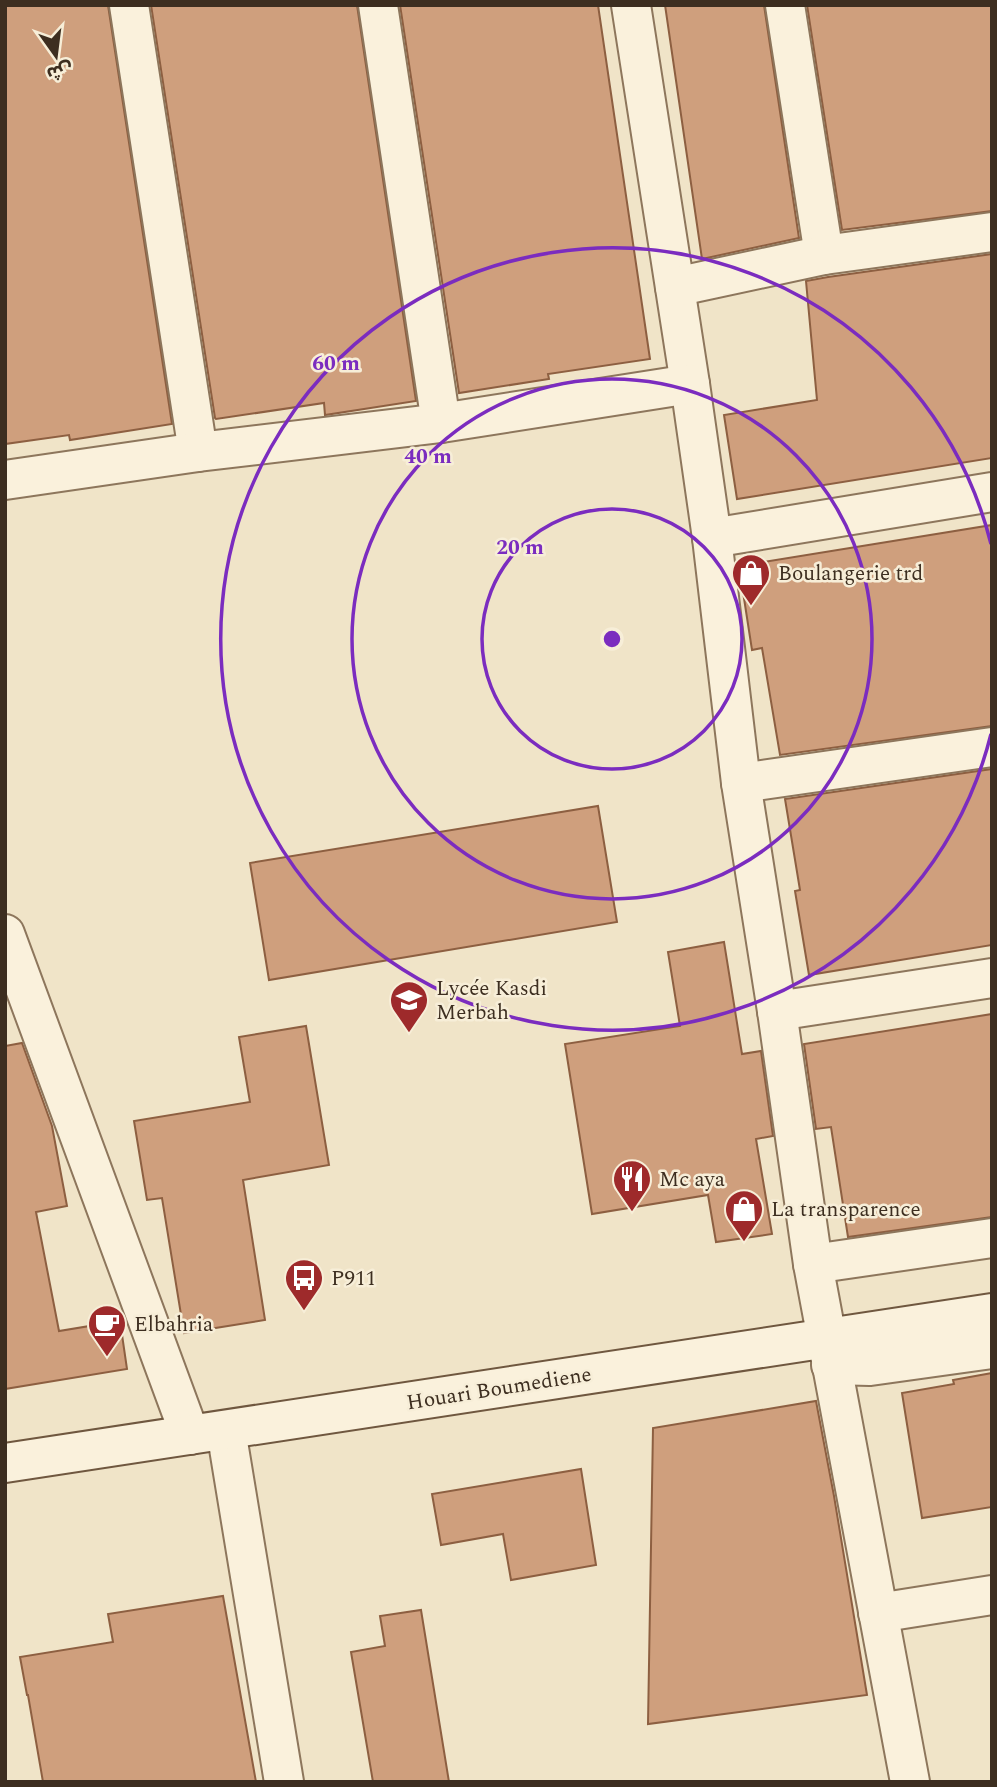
<svg xmlns="http://www.w3.org/2000/svg" width="997" height="1787" font-family="Spectral,'Noto Sans Arabic',serif">
<rect width="100%" height="100%" fill="#f0e4c8"/>
<g fill="#cf9f7d" stroke="#8d5f41" stroke-width="2">
<polygon points="5,5 108,5 172,424 70,440 69,435 5,444"/>
<polygon points="151,5 357,5 416,401 325,415 324,403 216,419 215,418"/>
<polygon points="400,5 598,5 650,359 548,374 549,379 459,393"/>
<polygon points="665,5 764,5 799,238 702,259"/>
<polygon points="807,5 992,5 992,211 842,230"/>
<polygon points="992,254 992,458 737,499 724,415 817,400 806,281 828,277"/>
<polygon points="992,525 992,726 780,755 762,648 752,650 739,566"/>
<polygon points="992,769 992,945 809,975 795,891 800,890 785,799"/>
<polygon points="598,806 617,922 269,980 250,863"/>
<polygon points="724,942 742,1054 761,1051 773,1136 756,1139 772,1234 716,1242 708,1195 592,1214 565,1044 680,1026 668,952"/>
<polygon points="992,1014 992,1217 848,1237 831,1127 816,1129 804,1044"/>
<polygon points="306,1026 329,1165 243,1180 265,1320 184,1333 162,1198 147,1200 134,1121 250,1102 239,1037"/>
<polygon points="22,1043 52,1126 67,1206 36,1212 59,1331 120,1321 127,1369 5,1389 5,1046"/>
<polygon points="992,1373 992,1507 922,1518 902,1393 954,1384 953,1380"/>
<polygon points="816,1401 834,1496 867,1695 648,1724 653,1428"/>
<polygon points="581,1469 596,1565 511,1580 503,1534 441,1545 432,1494"/>
<polygon points="223,1596 256,1782 43,1782 28,1695 27,1695 20,1657 113,1642 108,1614"/>
<polygon points="421,1610 449,1782 373,1782 351,1652 385,1646 380,1616"/>
</g>
<g fill="none" stroke-linecap="round" stroke-linejoin="round">
<defs>
<g id="minor">
<polyline points="129,5 198,452"/>
<polyline points="378,5 441,423"/>
<polyline points="631,5 690,384 712,538 741,783 777,1011 813,1264 910,1782"/>
<polyline points="785,5 824,255"/>
<polyline points="675,287 824,255 992,232"/>
<polyline points="5,480 198,452 441,423 690,384"/>
<polyline points="712,538 992,492"/>
<polyline points="741,783 992,747"/>
<polyline points="5,934 190,1435"/>
<polyline points="777,1011 992,978"/>
<polyline points="813,1264 992,1238"/>
<polyline points="831,1365 870,1366 992,1349"/>
<polyline points="226,1430 284,1782"/>
<polyline points="878,1613 992,1595"/>
</g>
<polyline id="secondary" points="5,1463 992,1313"/>
</defs>
<use href="#minor" stroke="#8d765c" stroke-width="42"/>
<use href="#secondary" stroke="#6f573f" stroke-width="42"/>
<use href="#minor" stroke="#faf1dc" stroke-width="38"/>
<use href="#secondary" stroke="#faf1dc" stroke-width="38"/>
</g>
<g fill="none" stroke="#7b2cbf" stroke-width="3.5">
<circle cx="612" cy="639" r="130"/>
<circle cx="612" cy="639" r="260"/>
<path d="M991 734A391 391 0 1 1 991 544"/>
</g>
<defs>
<symbol id="shop-pin" viewBox="-11 -11 22 30"><path d="M0 17L-7.5 6A9.5 9.5 0 1 1 7.5 6Z" fill="#9e2a2b" stroke="#f7eed8"/><path d="M-5-2.5h2.3a2.7 3.5 0 0 1 5.4 0H5L5.5 6h-11ZM-1.5-2.5h3a1.5 2.3 0 0 0-3 0Z" fill="#fff"/></symbol>
<symbol id="school-pin" viewBox="-11 -11 22 30"><path d="M0 17L-7.5 6A9.5 9.5 0 1 1 7.5 6Z" fill="#9e2a2b" stroke="#f7eed8"/><path d="M0-5L7-2L0 1L-7-2ZM-4 1L0 2.5L4 1V4Q0 6-4 4Z" fill="#fff"/></symbol>
<symbol id="restaurant-pin" viewBox="-11 -11 22 30"><path d="M0 17L-7.5 6A9.5 9.5 0 1 1 7.5 6Z" fill="#9e2a2b" stroke="#f7eed8"/><path d="M-5-6h1v4h1v-4h1v4h1v-4h1v5L-1.5 .5V6h-2V.5L-5-1ZM5-6V6H3V1.5H1.5Q1.5-4 5-6Z" fill="#fff"/></symbol>
<symbol id="bus-pin" viewBox="-11 -11 22 30"><path d="M0 17L-7.5 6A9.5 9.5 0 1 1 7.5 6Z" fill="#9e2a2b" stroke="#f7eed8"/><path d="M-5-6H5V4H4V6H2V4H-2V6H-4V4H-5ZM-3.5-4V0h7V-4ZM-3.5 1.2v1.5H-2V1.2ZM2 1.2v1.5H3.5V1.2Z" fill="#fff"/></symbol>
<symbol id="cafe-pin" viewBox="-11 -11 22 30"><path d="M0 17L-7.5 6A9.5 9.5 0 1 1 7.5 6Z" fill="#9e2a2b" stroke="#f7eed8"/><path d="M-5.5-4.5H6V0H3Q3 3.5 0 3.5H-2.5Q-5.5 3.5-5.5 0ZM3-3.2v2h1.7v-2ZM-6 4.5H4V6H-6Z" fill="#fff"/></symbol>
</defs>
<g fill-rule="evenodd">
<use href="#shop-pin" x="729" y="551" width="44" height="60"/>
<use href="#school-pin" x="387" y="978" width="44" height="60"/>
<use href="#restaurant-pin" x="610" y="1157" width="44" height="60"/>
<use href="#shop-pin" x="722" y="1187" width="44" height="60"/>
<use href="#bus-pin" x="282" y="1256" width="44" height="60"/>
<use href="#cafe-pin" x="85" y="1302" width="44" height="60"/>
</g>
<g text-anchor="middle" stroke-width="5" stroke-linejoin="round" paint-order="stroke">
<g font-size="21" fill="#3d2e20" stroke="#f7eed8" text-anchor="start">
<text x="778" y="580">Boulangerie trd</text>
<text x="436" y="995">Lycée Kasdi<tspan x="436" dy="24">Merbah</tspan></text>
<text x="659" y="1186">Mc aya</text>
<text x="771" y="1216">La transparence</text>
<text x="331" y="1285">P911</text>
<text x="134" y="1331">Elbahria</text>
</g>
<g font-size="21" fill="#3d2e20" stroke="#f7eed8">
<text transform="translate(499 1388) rotate(-9)" y="7">Houari Boumediene</text>
</g>
</g>
<circle cx="612" cy="639" r="10" fill="#7b2cbf" stroke="#f7eed8" stroke-width="3.5"/>
<g font-size="21" text-anchor="middle" font-weight="bold" fill="#7b2cbf" stroke="#f7eed8" stroke-width="5" stroke-linejoin="round" paint-order="stroke">
<text x="336" y="370">60 m</text>
<text x="428" y="463">40 m</text>
<text x="520" y="554">20 m</text>
</g>
<rect width="997" height="1787" fill="none" stroke="#3d2e20" stroke-width="14"/>
<g transform="translate(56 56) rotate(166)" stroke="#f7eed8" stroke-width="5" paint-order="stroke">
<path d="M0-5L12 26L0 18L-12 26Z" fill="#3d2e20"/>
<text y="-10" font-size="19" font-weight="bold" text-anchor="middle" fill="#3d2e20">ش</text>
</g>
</svg>
